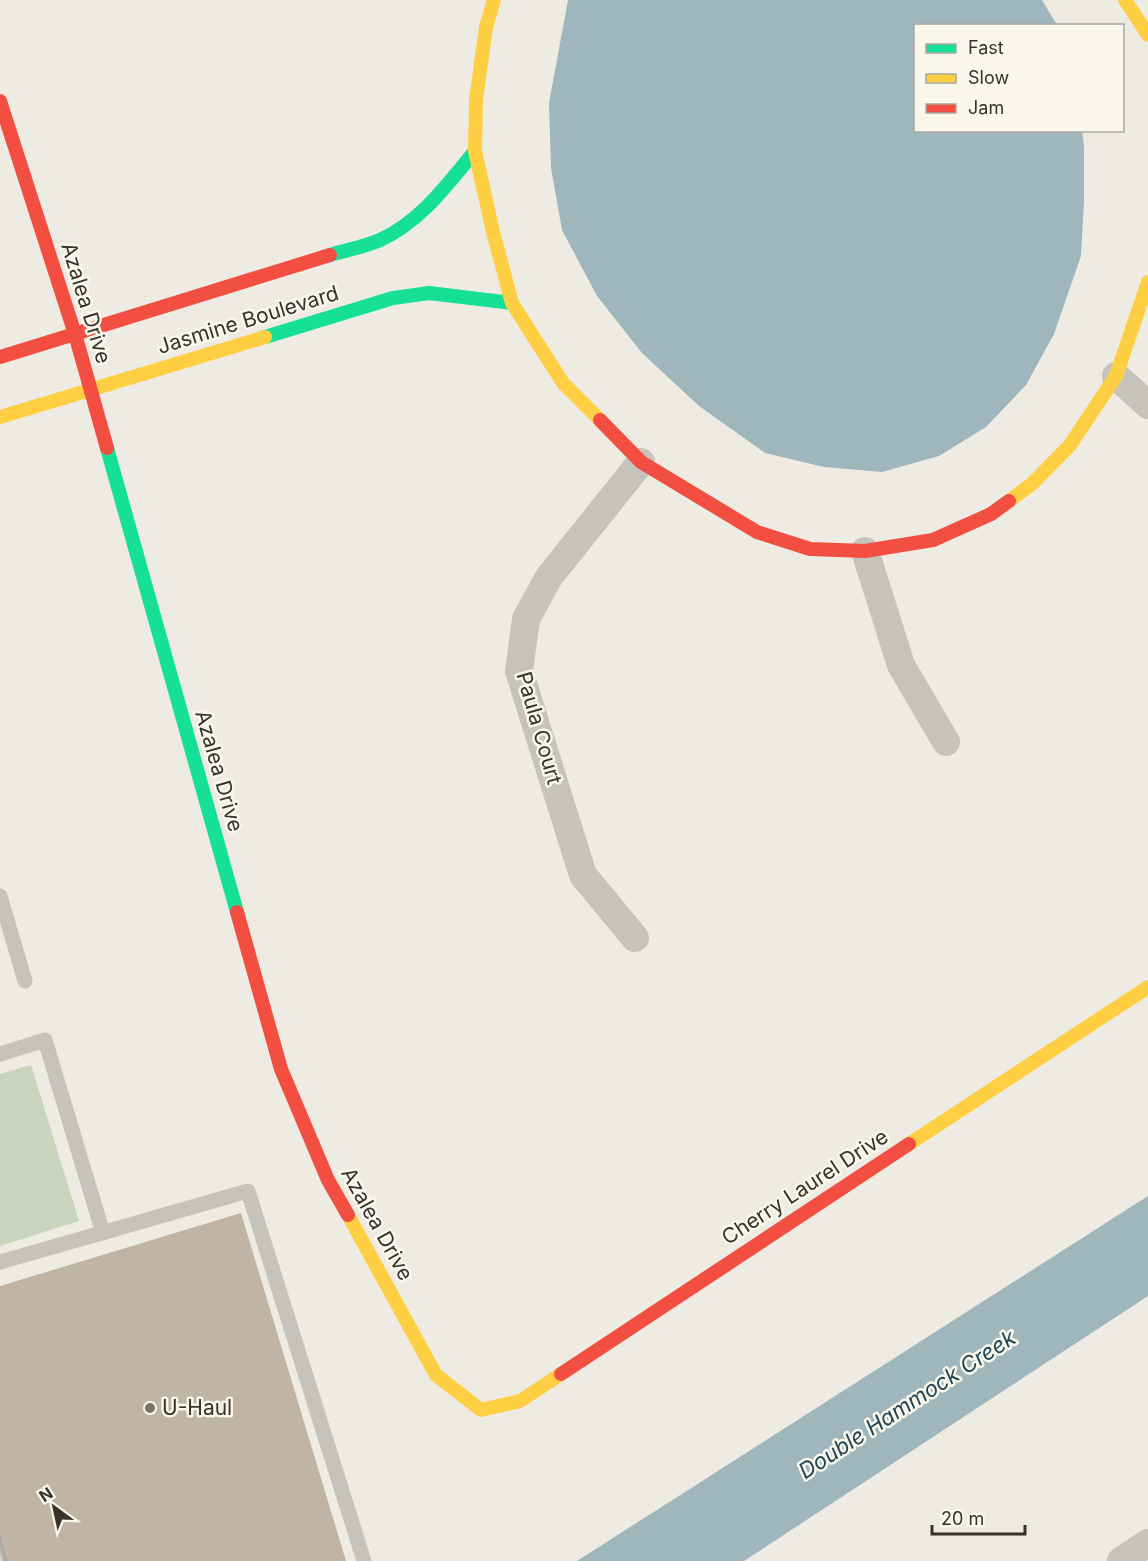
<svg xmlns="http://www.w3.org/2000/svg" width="1148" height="1561" font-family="Inter,sans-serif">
<defs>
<filter id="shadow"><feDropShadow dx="-5.5" dy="5.5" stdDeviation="1.5" flood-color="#0004"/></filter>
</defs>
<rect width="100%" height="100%" fill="#eeebe3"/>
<polygon fill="#cad3be" points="31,1065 79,1221 0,1246 0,1074"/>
<g fill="#a0b6bd">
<polygon points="568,0 1042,0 1057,25 916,26 916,130 1082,131 1084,147 1084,201 1081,256 1054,334 1026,385 986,427 939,456 882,472 824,467 765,453 699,406 642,353 597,296 562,230 551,168 549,103"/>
<polygon points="1148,1196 1148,1296 744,1561 577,1561"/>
</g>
<polygon fill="#c0b5a5" filter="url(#shadow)" points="241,1213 346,1561 9,1561 0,1530 0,1286"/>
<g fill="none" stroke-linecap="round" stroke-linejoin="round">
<g stroke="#c6c3bc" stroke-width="15">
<polyline points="0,896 25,981"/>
<polyline points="0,1054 45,1040 103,1233"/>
<polyline points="0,1262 248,1191 364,1561"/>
</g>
<g stroke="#c6c3bc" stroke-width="28">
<polyline points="1116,376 1148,405"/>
<polyline points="865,551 901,665 946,742"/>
<polyline points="635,938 583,875 519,671 526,619 549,577 641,462"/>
<polyline points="1121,1561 1148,1543"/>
</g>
<g stroke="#16e098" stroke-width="14">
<path d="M 330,255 C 346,250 364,247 380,240 C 420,222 448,184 475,151"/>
<polyline points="265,337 393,298 429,293 512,303"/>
<polyline points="107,448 237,912"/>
</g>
<g stroke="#ffcf43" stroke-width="14">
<polyline points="494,0 486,27 476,100 475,151 493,232 512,303 563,383 600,420"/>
<polyline points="1125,0 1148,35"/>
<polyline points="0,417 265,337"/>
<polyline points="1009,501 1033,483 1070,445 1116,376 1148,282"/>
<polyline points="909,1144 1148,987"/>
<polyline points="348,1215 436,1375 481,1410 520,1401 561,1374"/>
</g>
<g stroke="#f24e42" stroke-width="14">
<polyline points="0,101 75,334 107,448"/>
<polyline points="0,357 330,255"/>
<polyline points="600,420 641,462 757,532 810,549 865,551 933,540 991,514 1009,501"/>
<polyline points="237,912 281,1069 328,1180 348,1215"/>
<polyline points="561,1374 909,1144"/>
</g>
</g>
<circle fill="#78736b" stroke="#f9f7eb" stroke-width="2" cx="150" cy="1408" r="6"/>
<g text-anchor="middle" stroke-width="5" stroke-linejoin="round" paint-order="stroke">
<g font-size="21" fill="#38322a" stroke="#f9f7eb">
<text transform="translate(86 303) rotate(73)" y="7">Azalea Drive</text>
<text transform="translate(248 320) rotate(-17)" y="7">Jasmine Boulevard</text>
<text transform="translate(539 728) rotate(74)" y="7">Paula Court</text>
<text transform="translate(219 771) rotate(74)" y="7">Azalea Drive</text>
<text transform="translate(805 1187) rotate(-33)" y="7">Cherry Laurel Drive</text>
<text transform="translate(377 1224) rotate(61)" y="7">Azalea Drive</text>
</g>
<g font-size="21" fill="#38322a" stroke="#f9f7eb" text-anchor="start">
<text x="162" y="1415">U-Haul</text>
</g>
<g font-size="22" font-style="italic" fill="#214557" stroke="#f9f7eb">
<text transform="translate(907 1404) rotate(-33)" y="8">Double Hammock Creek</text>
</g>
</g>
<rect x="914" y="24" width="210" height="108" fill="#f9f7eb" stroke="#aca89e" stroke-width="1.5"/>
<rect x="926" y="44" width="30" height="9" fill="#16e098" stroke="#aca89e" stroke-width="1.5"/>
<text x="968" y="54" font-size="18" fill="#38322a">Fast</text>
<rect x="926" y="74" width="30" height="9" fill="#ffcf43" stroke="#aca89e" stroke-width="1.5"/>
<text x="968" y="84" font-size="18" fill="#38322a">Slow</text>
<rect x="926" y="104" width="30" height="9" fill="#f24e42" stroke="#aca89e" stroke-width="1.5"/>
<text x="968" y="114" font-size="18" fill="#38322a">Jam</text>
<g transform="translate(54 1507) rotate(327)" stroke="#f9f7eb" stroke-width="4.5" paint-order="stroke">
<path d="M0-4.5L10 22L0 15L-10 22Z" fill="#38322a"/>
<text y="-9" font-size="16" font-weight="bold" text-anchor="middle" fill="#38322a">N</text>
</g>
<path d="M932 1525v9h93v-9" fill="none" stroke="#38322a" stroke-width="3"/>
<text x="941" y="1525" font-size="18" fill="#38322a" stroke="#f9f7eb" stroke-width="4.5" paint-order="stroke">20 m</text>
</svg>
